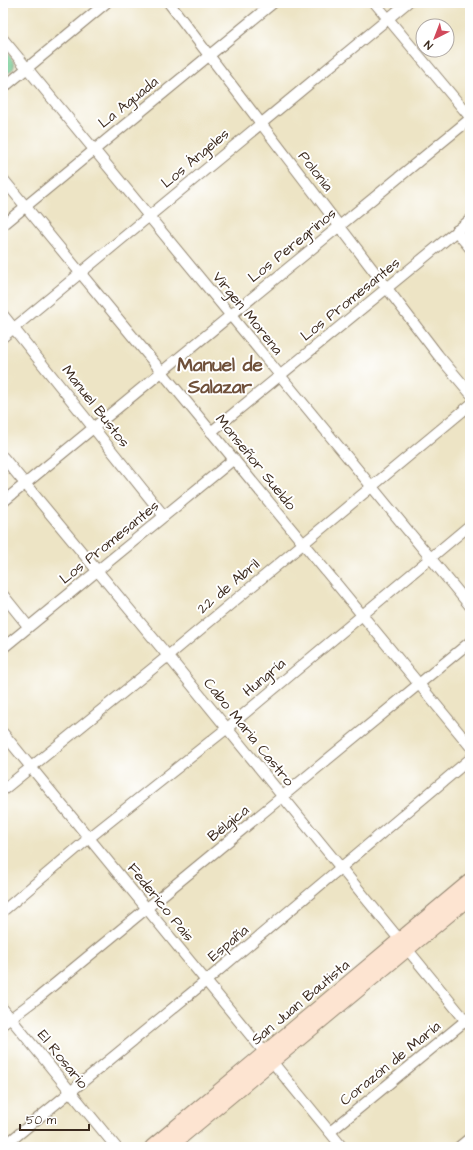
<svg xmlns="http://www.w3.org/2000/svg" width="473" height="1150" font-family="'Architects Daughter',sans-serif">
<rect width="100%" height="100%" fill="#fff"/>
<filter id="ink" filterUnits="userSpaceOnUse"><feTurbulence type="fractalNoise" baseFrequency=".025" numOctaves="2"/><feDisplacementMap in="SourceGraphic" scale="8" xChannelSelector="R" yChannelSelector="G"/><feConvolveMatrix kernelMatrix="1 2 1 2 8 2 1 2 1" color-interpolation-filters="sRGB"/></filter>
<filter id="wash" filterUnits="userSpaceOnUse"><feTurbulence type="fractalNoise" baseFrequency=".012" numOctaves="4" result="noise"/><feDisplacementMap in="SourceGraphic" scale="16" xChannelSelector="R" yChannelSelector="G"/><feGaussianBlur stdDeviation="0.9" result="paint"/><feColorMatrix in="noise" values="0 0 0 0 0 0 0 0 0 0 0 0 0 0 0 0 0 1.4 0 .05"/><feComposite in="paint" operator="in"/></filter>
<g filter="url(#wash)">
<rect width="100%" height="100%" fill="#ede4c5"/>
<path fill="#71cb92" stroke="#567a58" d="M 3,48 C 8,55 15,60 14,68 L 3,77 Z"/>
</g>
<g filter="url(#ink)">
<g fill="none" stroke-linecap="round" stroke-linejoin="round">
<defs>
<g id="street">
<polyline points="169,3 438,355 470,393"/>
<polyline points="375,3 470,117"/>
<polyline points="3,39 470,606"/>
<polyline points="3,88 106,3"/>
<polyline points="3,179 470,746"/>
<polyline points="3,225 273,3"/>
<polyline points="456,231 470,248"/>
<polyline points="3,315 164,516"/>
<polyline points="3,337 407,3"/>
<polyline points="211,432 470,220"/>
<polyline points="3,457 168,656 470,1026"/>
<polyline points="3,502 470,119"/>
<polyline points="3,595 28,626"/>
<polyline points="3,648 234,459"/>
<polyline points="3,733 342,1147"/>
<polyline points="3,790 168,656 470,405"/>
<polyline points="3,911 89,838 226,729 470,525"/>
<polyline points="3,1009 116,1147"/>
<polyline points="3,1024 39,997 470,642"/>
<polyline points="330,1132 470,1017"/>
<polyline points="3,1147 206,981 470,759"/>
<polyline points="459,1147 470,1138"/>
</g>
<g id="secondary">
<polyline points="152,1147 470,881"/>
<polyline points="169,1147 470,897"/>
</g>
</defs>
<use href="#street" stroke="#948772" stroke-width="12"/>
<use href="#secondary" stroke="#948772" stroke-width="16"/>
<use href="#street" stroke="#fff" stroke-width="10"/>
<use href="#secondary" stroke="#fde4d1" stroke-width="14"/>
</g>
</g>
<g text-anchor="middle" stroke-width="4" stroke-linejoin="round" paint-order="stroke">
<g font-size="15" fill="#3b2a1e" stroke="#fff">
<text transform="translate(128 102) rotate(-39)" y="5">La Aguada</text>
<text transform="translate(195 158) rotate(-40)" y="5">Los Ángeles</text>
<text transform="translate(316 171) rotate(52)" y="5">Polonia</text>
<text transform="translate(292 245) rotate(-39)" y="5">Los Peregrinos</text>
<text transform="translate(350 299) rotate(-39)" y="5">Los Promesantes</text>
<text transform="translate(248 313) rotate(51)" y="5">Virgen Morena</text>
<text transform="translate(96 406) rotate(52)" y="5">Manuel Bustos</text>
<text transform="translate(256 462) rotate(51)" y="5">Monseñor Sueldo</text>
<text transform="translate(109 542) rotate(-39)" y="5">Los Promesantes</text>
<text transform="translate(228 586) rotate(-40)" y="5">22 de Abril</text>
<text transform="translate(264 677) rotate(-40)" y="5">Hungría</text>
<text transform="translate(249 732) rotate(51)" y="5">Cabo Maria Castro</text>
<text transform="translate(228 823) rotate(-39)" y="5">Bélgica</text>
<text transform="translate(161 902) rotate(51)" y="5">Federico Pais</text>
<text transform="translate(228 943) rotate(-40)" y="5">España</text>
<text transform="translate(300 1002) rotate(-40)" y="5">San Juan Bautista</text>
<text transform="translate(63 1059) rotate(51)" y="5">El Rosario</text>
<text transform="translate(390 1063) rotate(-39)" y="5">Corazón de María</text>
</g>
<g font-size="19" font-weight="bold" fill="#6f503a" stroke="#fff">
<text x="220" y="371">Manuel de<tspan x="220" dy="22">Salazar</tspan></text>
</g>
</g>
<rect width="473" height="1150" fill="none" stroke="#fff" stroke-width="16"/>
<g transform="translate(435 38) rotate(222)"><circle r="19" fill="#ffffff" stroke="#b1aaa5"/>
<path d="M0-3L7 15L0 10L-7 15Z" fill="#d1495b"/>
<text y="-6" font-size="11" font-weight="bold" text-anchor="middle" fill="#3b2a1e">N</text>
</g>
<path d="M20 1124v6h69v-6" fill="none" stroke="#3b2a1e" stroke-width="2"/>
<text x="26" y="1124" font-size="12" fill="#3b2a1e" stroke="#ffffff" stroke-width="3" paint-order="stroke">50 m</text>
</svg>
